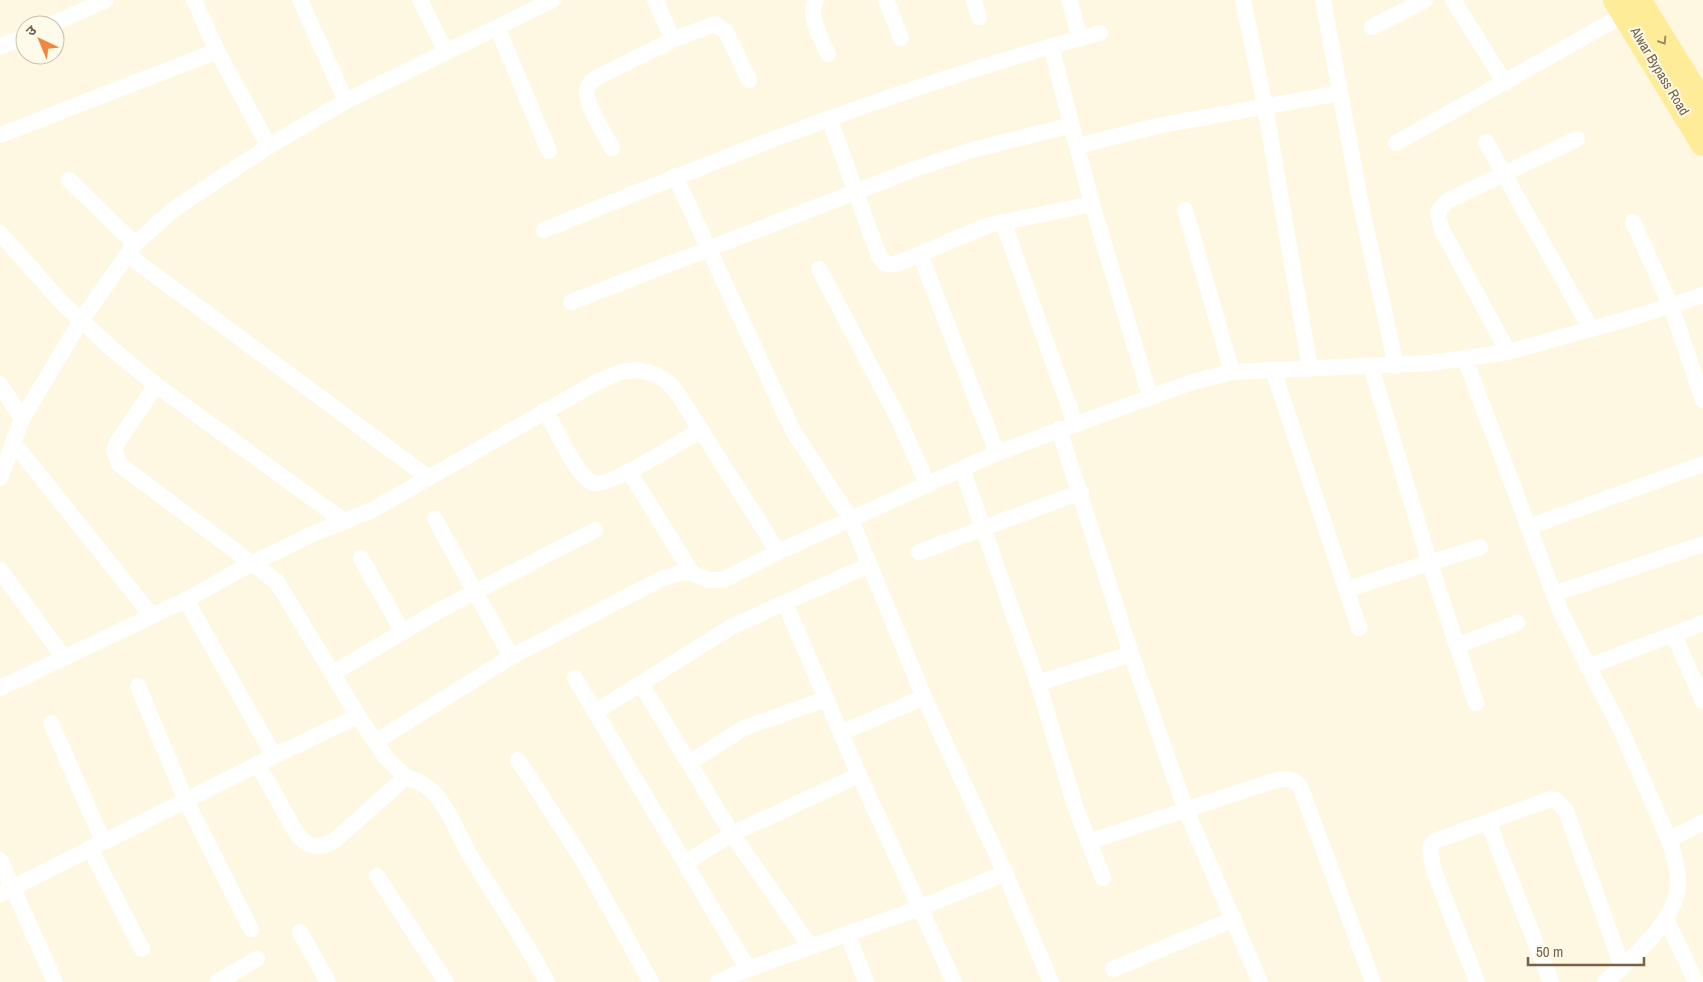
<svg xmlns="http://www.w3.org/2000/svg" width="1703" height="982" font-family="'Archivo Narrow','Noto Sans Devanagari',sans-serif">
<rect width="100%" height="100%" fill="#fef8e3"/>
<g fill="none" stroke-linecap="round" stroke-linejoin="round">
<g stroke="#fff" stroke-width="16">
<polyline points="194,0 217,51 269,146"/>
<polyline points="300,0 346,101"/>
<polyline points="420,0 446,52"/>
<polyline points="655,0 673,40"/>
<path d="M 816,0 C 807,16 821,38 828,54"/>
<polyline points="886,0 901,38"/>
<polyline points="974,0 979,17"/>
<polyline points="1069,0 1080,38"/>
<polyline points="1243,0 1265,106 1310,369"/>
<polyline points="1323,0 1361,205 1396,366"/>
<polyline points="1453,0 1505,83"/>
<polyline points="50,25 106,0"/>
<polyline points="1372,27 1425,0"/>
<polyline points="498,29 549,151"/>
<polyline points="1051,46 1092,204 1150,396"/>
<polyline points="0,47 25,36"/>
<polyline points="829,118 879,256 886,264 896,264 989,225 1092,204"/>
<polyline points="0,135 217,51"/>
<polyline points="1486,142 1591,329"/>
<polyline points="1396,143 1625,14"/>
<polyline points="1077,146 1162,125 1340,93"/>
<path d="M 612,148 C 606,136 584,102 587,90 C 588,84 592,81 596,78 L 673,40 L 715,24 L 726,32 L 749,80"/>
<polyline points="675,176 792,429 851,520 924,697 1005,873 1051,982"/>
<polyline points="69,180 135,244"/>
<polyline points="1185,210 1232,372"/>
<polyline points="1003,222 1075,423"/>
<polyline points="1633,222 1671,306 1703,400"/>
<path d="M 544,230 C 726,156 909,83 1100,33"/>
<polyline points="0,233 62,303 112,349 156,385 345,522"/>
<polyline points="920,254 997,453"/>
<polyline points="128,255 429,478"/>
<polyline points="819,269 898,418 928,485"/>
<polyline points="571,302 915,169 972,150 1072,125"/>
<polyline points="1508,352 1441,228 1438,212 1447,201 1577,139"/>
<path d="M 1465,359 L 1561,613 L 1620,728 L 1669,840 C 1673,853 1678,868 1678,882 C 1679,918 1631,960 1605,982"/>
<polyline points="1371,367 1430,564 1476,703"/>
<polyline points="1273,370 1359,628"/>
<polyline points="0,384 22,419"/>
<path d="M 156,385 L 117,443 L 114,450 L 119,464 L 277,582 L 358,716 L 387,759 L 406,777 L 334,841 C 318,849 309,848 297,834 L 258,765"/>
<path d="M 545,410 C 555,427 576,476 593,483 C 606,489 685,439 701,430"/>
<polyline points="1059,429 1131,654 1186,810 1260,982"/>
<polyline points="13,442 152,616"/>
<polyline points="962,469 1038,683 1075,806 1103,878"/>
<polyline points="629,471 692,573"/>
<polyline points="0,478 22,419 80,322 135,244 174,209 269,146 346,101 553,0"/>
<polyline points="435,519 511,657"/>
<polyline points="1528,527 1703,464"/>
<polyline points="919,552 1081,492"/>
<polyline points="361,558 402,631"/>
<polyline points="0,570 64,658"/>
<polyline points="1347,589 1480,547"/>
<polyline points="1553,594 1703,544"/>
<polyline points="186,600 274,756"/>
<polyline points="785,603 859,775 954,982"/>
<polyline points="1674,635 1703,701"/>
<polyline points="1457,646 1517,623"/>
<polyline points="1587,667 1703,623"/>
<polyline points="333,673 438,611 595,530"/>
<polyline points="575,678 748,969"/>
<polyline points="1038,683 1131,654"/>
<polyline points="641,684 732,834 810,946"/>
<polyline points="138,686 186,801 251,929"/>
<polyline points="0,688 186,600 254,562 315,533 374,509 597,382 620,372 638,370 655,374 668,382 678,394 778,552"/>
<polyline points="595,712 731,627 869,565"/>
<polyline points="51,723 103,841"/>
<polyline points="841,733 924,697"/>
<polyline points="375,742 511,657 661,579 683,572 692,573 708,580 723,580 778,552 997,453 1192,382 1232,372 1431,363 1508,352 1638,316 1703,295"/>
<polyline points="518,760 584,862 651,982"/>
<polyline points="689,763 744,728 826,699"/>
<path d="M 406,777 C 415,780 425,784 432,791 C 450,809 458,836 471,857 C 497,899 524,939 547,982"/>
<polyline points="1488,822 1551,982"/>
<polyline points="1669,840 1703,822"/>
<path d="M 1088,842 L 1276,780 C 1287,778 1293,778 1300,786 L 1373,982"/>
<polyline points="90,848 142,949"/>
<polyline points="0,860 55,982"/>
<polyline points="685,863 732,834 859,775"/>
<polyline points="377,876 446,982"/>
<polyline points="0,894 274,756 358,716"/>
<polyline points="1666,919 1696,982"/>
<polyline points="300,932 328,982"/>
<polyline points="848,935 866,982"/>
<polyline points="1113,969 1234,919"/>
<polyline points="217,982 257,959"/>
<polyline points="718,982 748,969 920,908 1005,873"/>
<polyline points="1477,982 1433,868 1430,848 1435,841 1551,799 1556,800 1566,811 1622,966"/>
</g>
<g stroke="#ffec99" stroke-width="26">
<polyline points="1616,0 1703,143"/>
<polyline points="1638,0 1703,105"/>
</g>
</g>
<defs><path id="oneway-chevron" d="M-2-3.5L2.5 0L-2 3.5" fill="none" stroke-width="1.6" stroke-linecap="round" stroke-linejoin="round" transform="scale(1.25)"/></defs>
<use stroke="#a08b60" href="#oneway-chevron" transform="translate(1663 41) rotate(58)"/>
<g text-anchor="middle" stroke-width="4" stroke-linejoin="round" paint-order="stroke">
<g font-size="14" fill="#786147" stroke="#fffbeb">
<text transform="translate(1660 71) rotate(59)" y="5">Alwar Bypass Road</text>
</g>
</g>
<g transform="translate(40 40) rotate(316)"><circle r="24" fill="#fffbeb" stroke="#c9bda9"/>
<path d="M0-4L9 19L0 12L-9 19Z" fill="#f08740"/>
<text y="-8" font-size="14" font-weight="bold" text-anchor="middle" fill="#786147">उ</text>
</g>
<path d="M1528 957v8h116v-8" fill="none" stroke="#786147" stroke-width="2.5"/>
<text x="1536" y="957" font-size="15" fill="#786147" stroke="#fffbeb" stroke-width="4" paint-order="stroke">50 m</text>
</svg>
